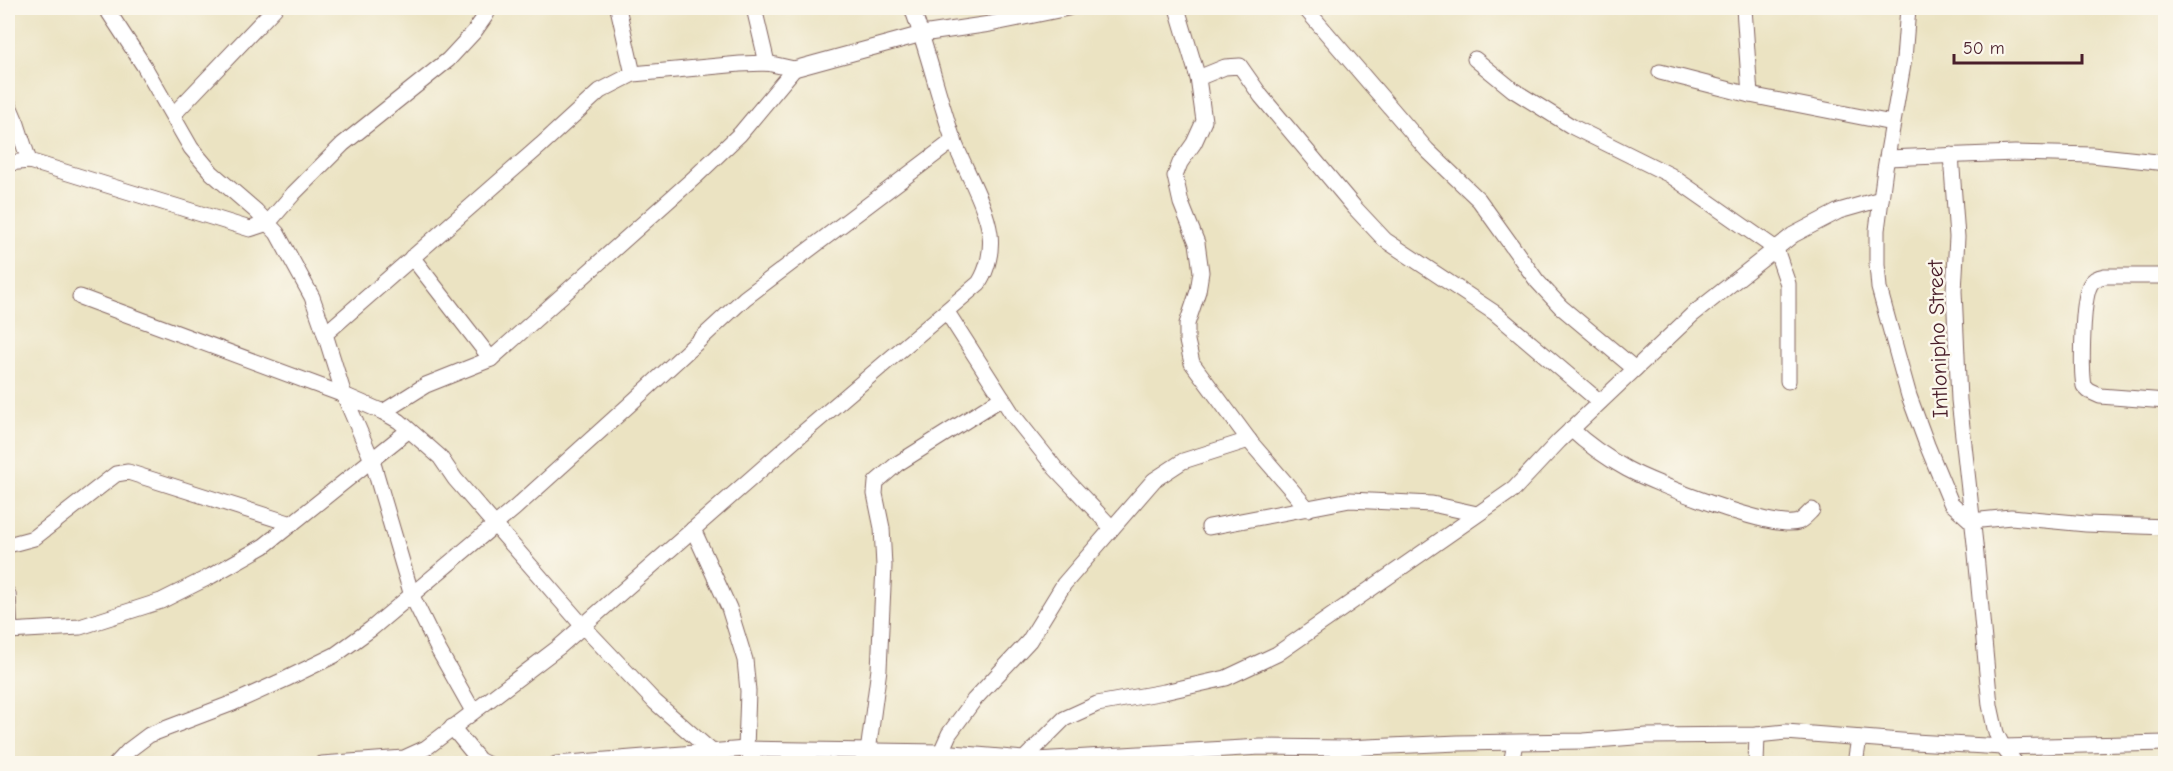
<svg xmlns="http://www.w3.org/2000/svg" width="2173" height="771" font-family="'Comic Neue',sans-serif">
<rect width="100%" height="100%" fill="#fbf7ec"/>
<filter id="ink" filterUnits="userSpaceOnUse"><feTurbulence type="fractalNoise" baseFrequency=".0167" numOctaves="2"/><feDisplacementMap in="SourceGraphic" scale="12" xChannelSelector="R" yChannelSelector="G"/><feConvolveMatrix kernelMatrix="1 2 1 2 8 2 1 2 1" color-interpolation-filters="sRGB"/></filter>
<filter id="wash" filterUnits="userSpaceOnUse"><feTurbulence type="fractalNoise" baseFrequency=".008" numOctaves="4" result="noise"/><feDisplacementMap in="SourceGraphic" scale="24" xChannelSelector="R" yChannelSelector="G"/><feGaussianBlur stdDeviation="1.35" result="paint"/><feColorMatrix in="noise" values="0 0 0 0 0 0 0 0 0 0 0 0 0 0 0 0 0 1.4 0 .05"/><feComposite in="paint" operator="in"/></filter>
<g filter="url(#wash)">
<rect width="100%" height="100%" fill="#ebe3c2"/>
</g>
<g filter="url(#ink)">
<g fill="none" stroke-linecap="round" stroke-linejoin="round">
<defs>
<g id="minor">
<polyline points="106,8 144,66 191,148 212,173 256,211 277,233 312,297 325,334"/>
<polyline points="618,8 633,74"/>
<polyline points="754,8 767,63"/>
<polyline points="1177,8 1198,78 1204,121 1194,143 1180,163 1175,176 1181,203 1197,243 1201,272 1198,291 1187,324 1187,341 1192,363 1252,444 1308,509"/>
<polyline points="1305,8 1427,150 1479,200 1537,281 1561,307 1635,369"/>
<polyline points="1744,8 1750,95"/>
<polyline points="1908,8 1904,59 1885,169 1877,230 1877,264 1879,288 1909,396 1927,445 1951,503 1971,521"/>
<polyline points="1475,59 1513,90 1571,126 1670,175 1776,249 1788,284 1788,381"/>
<polyline points="1660,72 1750,95 1892,123"/>
<polyline points="1198,78 1225,67 1240,66 1261,96 1355,208 1385,240 1495,313 1600,402"/>
<polyline points="8,103 17,124 29,161"/>
<polyline points="173,115 275,8"/>
<polyline points="1951,155 1957,237 1954,291 1959,400 1975,544 1990,705 1996,733 2003,747 2016,764"/>
<polyline points="1887,158 2015,153 2092,155 2166,163"/>
<polyline points="8,163 29,161 250,229 268,223 294,193 343,144 448,60 474,32 486,15 489,8"/>
<polyline points="412,257 491,359"/>
<path d="M 2166,276 L 2105,276 C 2098,277 2093,279 2090,285 C 2082,300 2081,369 2084,386 L 2089,391 L 2100,396 L 2166,401"/>
<polyline points="80,297 344,395 383,412 399,421 440,457 455,479 582,625 655,702 711,751"/>
<polyline points="947,312 1013,415 1056,469 1112,528"/>
<polyline points="383,412 426,385 491,359 695,177 740,134 794,69"/>
<path d="M 1571,429 C 1588,445 1607,458 1627,469 C 1653,483 1773,531 1798,522 C 1803,520 1808,514 1812,510"/>
<polyline points="1971,521 2011,517 2086,524 2166,527"/>
<polyline points="1209,527 1350,500 1432,504 1477,514"/>
<polyline points="693,529 729,608 745,660 748,691 746,749 756,764"/>
<polyline points="8,545 34,538 116,474 128,472 292,524"/>
<polyline points="8,594 10,630"/>
<polyline points="8,631 80,627 161,601 211,576 264,546 409,430"/>
<polyline points="473,711 438,649 412,596 372,460 344,395 325,334 541,145 600,91 633,74 740,64 767,63 794,69 922,34 990,24 1068,8"/>
<polyline points="452,727 479,760 487,764"/>
<polyline points="868,752 879,669 884,566 882,528 875,494 876,482 897,464 1002,398"/>
<polyline points="941,752 949,734 974,700 1029,641 1064,584 1154,480 1183,461 1249,440"/>
<polyline points="116,764 129,750 149,735 233,703 286,679 335,655 371,629 515,508 628,406 745,298 954,140"/>
<path d="M 322,764 L 404,758 L 426,748 L 559,647 L 804,432 L 979,283 C 988,269 992,250 990,234 C 986,204 964,168 953,139 C 938,96 928,51 912,8"/>
<polyline points="556,764 746,749 941,752 1036,760 1261,747 1345,748 1458,743 1583,741 1647,736 1757,735 1786,732 1914,742 2003,747 2166,743"/>
<polyline points="1019,764 1064,719 1097,704 1164,692 1226,678 1277,654 1514,489 1559,441 1692,315 1793,235 1839,211 1881,199"/>
<polyline points="1511,764 1515,743"/>
<polyline points="1756,764 1757,735"/>
<polyline points="1855,764 1859,738"/>
</g>
</defs>
<use href="#minor" stroke="#826460" stroke-width="17"/>
<use href="#minor" stroke="#fff" stroke-width="15"/>
</g>
</g>
<g text-anchor="middle" stroke-width="5" stroke-linejoin="round" paint-order="stroke">
<g font-size="22" fill="#4a1f2b" stroke="#fbf7ec">
<text transform="translate(1937 339) rotate(-92)" y="8">Intlonipho Street</text>
</g>
</g>
<rect width="2173" height="771" fill="none" stroke="#fbf7ec" stroke-width="30"/>
<path d="M1954 54v9h128v-9" fill="none" stroke="#4a1f2b" stroke-width="3"/>
<text x="1963" y="54" font-size="18" fill="#4a1f2b" stroke="#fbf7ec" stroke-width="4.5" paint-order="stroke">50 m</text>
</svg>
